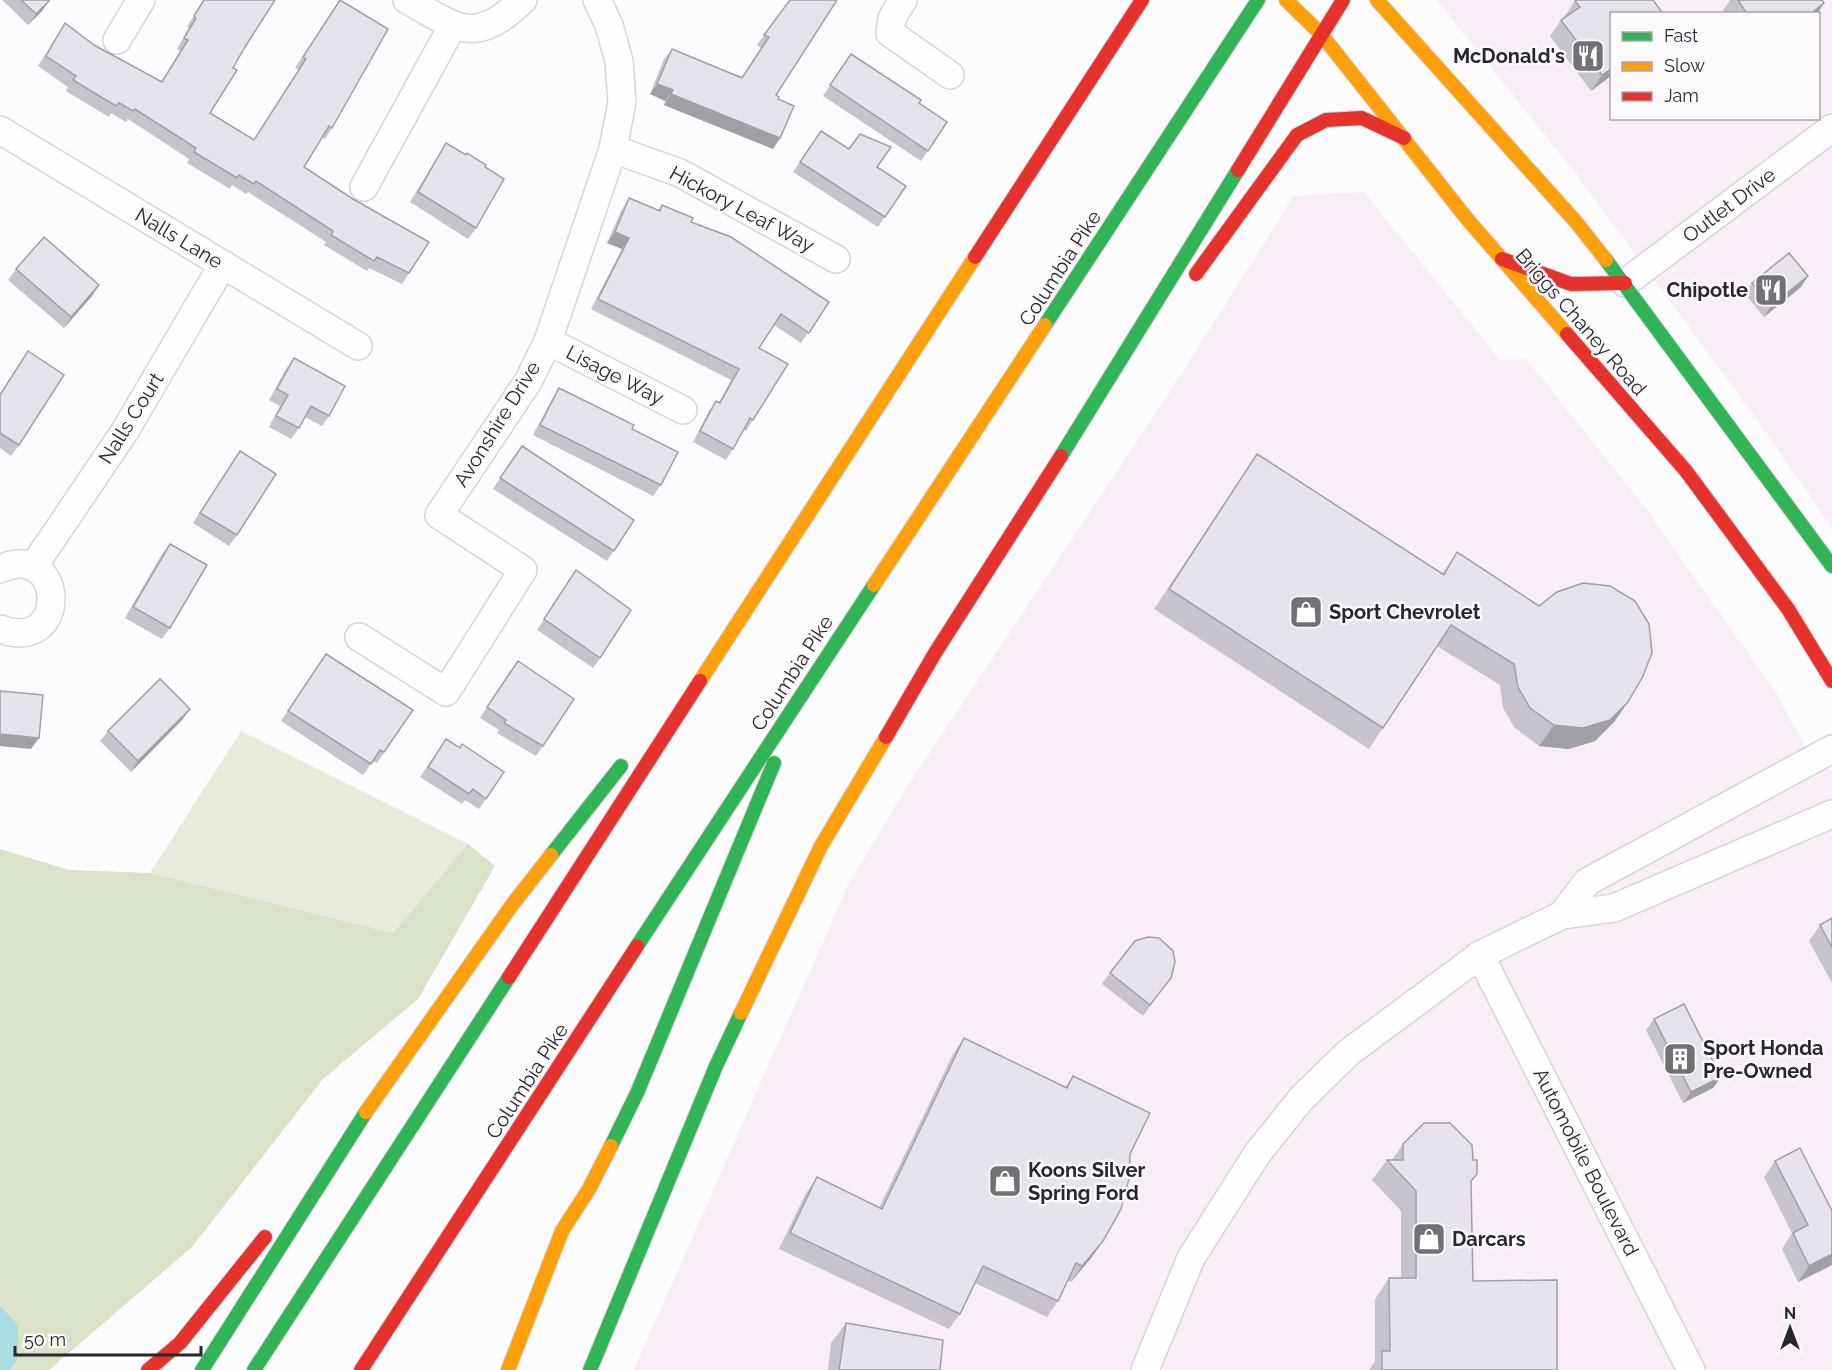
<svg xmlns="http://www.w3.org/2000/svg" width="1832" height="1370" font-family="Raleway,sans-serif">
<rect width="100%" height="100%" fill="#fcfbfd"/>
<g fill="#f9eef5" fill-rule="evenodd">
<path d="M 1437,0 L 1832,0 L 1832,528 L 1753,414 L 1577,175 ZM 1612,14 L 1818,14 L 1818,118 L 1612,118 Z"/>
<polygon points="1364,192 1500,360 1526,359 1644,506 1776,693 1805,746 1832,772 1832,1370 634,1370 849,883 908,785 1184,370 1294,196"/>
</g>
<polygon fill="#e6ebdb" points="241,731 468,844 393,933 150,873"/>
<polygon fill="#dae3c8" points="468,844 495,866 418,999 323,1079 192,1247 49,1370 0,1370 0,849 69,870 150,873 393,933"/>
<polygon fill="#acdce3" points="0,1306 18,1325 18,1358 10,1370 0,1370"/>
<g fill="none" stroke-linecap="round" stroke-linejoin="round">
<defs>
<g id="street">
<path d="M 407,0 C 459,29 474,46 523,0"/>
<polyline points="903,0 892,18 890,33 950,75"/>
<polyline points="117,40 141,0"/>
<polyline points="0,130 358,346"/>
<polyline points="613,149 680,173 836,259"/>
<polyline points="364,187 453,25"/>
<polyline points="1625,283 1832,128"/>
<polyline points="548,341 683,410"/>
<polyline points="33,567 125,431 223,264"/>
<path d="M 0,569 C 65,539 71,655 0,629"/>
<polyline points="359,637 446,692 523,570 439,515 529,380 548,341 613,149 622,102 619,61 609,25 597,0"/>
<polyline points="1562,915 1587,882 1832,749"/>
<polyline points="1480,955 1562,915 1614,908 1832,814"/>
<polyline points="1145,1370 1191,1258 1257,1154 1301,1099 1348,1053 1480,955 1691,1370"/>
</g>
<g id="fast">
<polyline points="1606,260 1832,566"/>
<polyline points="1045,325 1258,0"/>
<polyline points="1061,456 1238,170"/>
<polyline points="551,855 621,766"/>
<polyline points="637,946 874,585"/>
<polyline points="611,1146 637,1093 774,763"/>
<polyline points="202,1370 366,1112"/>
<polyline points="254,1370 509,977"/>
<polyline points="590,1370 716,1066 741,1013"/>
</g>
<g id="slow">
<polyline points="1286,0 1321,34 1468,220 1567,334"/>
<polyline points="1377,0 1576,222 1606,260"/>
<polyline points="874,585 1045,325"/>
<polyline points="700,681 975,257"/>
<polyline points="741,1013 821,846 886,737"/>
<polyline points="366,1112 512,905 551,855"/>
<polyline points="508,1370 562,1231 589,1189 611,1146"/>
</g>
<g id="jam">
<polyline points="1238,170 1343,0"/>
<polyline points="975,257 1142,0"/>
<polyline points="1502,259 1571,284 1625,283"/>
<polyline points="1196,274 1297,135 1326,120 1362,118 1404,138"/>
<polyline points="1567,334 1686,471 1788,609 1832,681"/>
<polyline points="886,737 935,653 1061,456"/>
<polyline points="509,977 700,681"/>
<polyline points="148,1370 180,1343 265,1237"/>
<polyline points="361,1370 637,946"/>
</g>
</defs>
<use href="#street" stroke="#d8d5d9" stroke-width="30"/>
<use href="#fast" stroke="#d8d5d9" stroke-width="16"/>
<use href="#slow" stroke="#d8d5d9" stroke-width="16"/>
<use href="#jam" stroke="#d8d5d9" stroke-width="16"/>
<use href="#street" stroke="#fffeff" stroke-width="27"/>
<use href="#fast" stroke="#30b455" stroke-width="14"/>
<use href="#slow" stroke="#ff9f0a" stroke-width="14"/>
<use href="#jam" stroke="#e5322d" stroke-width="14"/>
</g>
<g fill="#c6c3cc">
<polygon points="2,0 49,0 42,11 28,25"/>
<polygon points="203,0 275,0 245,47 233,68 210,113 254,140 299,70 295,68 333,11 332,128 325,139 322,137 304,167 409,273 402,284 369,268 367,271 324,245 326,242 248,192 246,194 232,185 230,189 187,163 189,159 128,119 126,122 111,113 109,117 66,91 68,87 38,66 65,23 94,45 161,82 180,51 177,49 189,28 187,27"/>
<polygon points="790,0 776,95 778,99 780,138 773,149 664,105 665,101 650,94 664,59 672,49 742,77 761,48 757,45"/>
<polygon points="1730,0 1822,0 1824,3 1817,14 1725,14 1723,10"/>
<polygon points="1575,1 1663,14 1611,76 1591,91 1550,36 1561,20 1565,18 1564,17"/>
<polygon points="851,54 919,103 947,122 921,161 823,96"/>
<polygon points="821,131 849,149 860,134 877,167 906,186 878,227 793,172"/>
<polygon points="446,143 485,167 476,228 468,239 410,202 439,154"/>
<polygon points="629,198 658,210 662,205 829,302 801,343 774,325 759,348 753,420 746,431 743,430 733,449 726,460 693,442 709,411 716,401 719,402 731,380 591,309 622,249 607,243 622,209"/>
<polygon points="16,269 92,296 64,328 8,280"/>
<polygon points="1808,276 1801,287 1764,317 1745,294 1752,283"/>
<polygon points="28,351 19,445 11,456 0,448 0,394"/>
<polygon points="294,358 329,416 322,426 305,417 299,428 291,439 269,427 280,406 269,400 286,369"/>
<polygon points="559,388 632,429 661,485 653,496 533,435 552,399"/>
<polygon points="522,446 634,520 607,561 493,489"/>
<polygon points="240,451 237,535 229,546 193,523"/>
<polygon points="1257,454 1442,574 1457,552 1628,702 1614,722 1595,741 1569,749 1539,746 1515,728 1503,708 1500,685 1437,646 1369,749 1154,609"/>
<polygon points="170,544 170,628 162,639 125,618 162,554"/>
<polygon points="576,570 600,658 593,668 537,630"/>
<polygon points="326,654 413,710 377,763 373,761 363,775 281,721"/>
<polygon points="510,671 543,746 536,756 497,733 499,730 480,718"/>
<polygon points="190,709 182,720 131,772 100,741 108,731"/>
<polygon points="446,739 460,748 504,772 479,809 465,800 462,804 420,777"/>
<polygon points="1832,918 1832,983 1809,941 1820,925"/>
<polygon points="1110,973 1171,978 1143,1016 1102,984"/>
<polygon points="1654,1019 1721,1077 1713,1088 1683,1103 1646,1030"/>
<polygon points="964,1038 1065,1087 1073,1076 1130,1154 1092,1257 1071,1282 1068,1280 1058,1301 1047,1317 975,1283 960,1314 949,1329 779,1249 806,1193 817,1177 879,1208 953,1054"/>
<polygon points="1403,1144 1471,1183 1473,1281 1557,1370 1369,1370 1375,1361 1375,1299 1389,1278 1401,1278 1401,1211 1372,1180 1387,1160 1392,1160"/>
<polygon points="1775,1161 1832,1211 1832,1265 1798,1282 1782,1249 1792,1233 1764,1177"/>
<polygon points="846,1323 940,1370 828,1370 831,1343"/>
</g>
<g fill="#a19fa6">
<polygon points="49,1 42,11 28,25 36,14"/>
<polygon points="1824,3 1817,14 1810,14"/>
<polygon points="1611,69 1611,76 1591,91 1602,75"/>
<polygon points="657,84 673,90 665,101 650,94"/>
<polygon points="671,94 780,138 773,149 664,105"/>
<polygon points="615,232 629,238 622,249 607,243"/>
<polygon points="1808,276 1801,287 1764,317 1771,306"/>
<polygon points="99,285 92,296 64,328 71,317"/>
<polygon points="1628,702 1614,722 1595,741 1569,749 1539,746 1554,725"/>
<polygon points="190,709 182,720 131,772 138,761"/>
<polygon points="0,734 39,738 31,749 0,746"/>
<polygon points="1721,1077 1713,1088 1683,1103 1691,1092"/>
<polygon points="1103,1241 1092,1257 1071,1282 1082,1266"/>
<polygon points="1832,1254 1832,1265 1798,1282 1809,1266"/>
</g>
<g fill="#e6e3ed" stroke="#a19fa6" stroke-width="1.5">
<polygon points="21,0 49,0 49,1 36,14"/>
<polygon points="204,0 275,0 245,47 233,68 237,70 210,113 254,140 306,59 303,57 340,0 388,29 332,128 329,126 304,167 353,199 429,242 409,273 377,257 374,261 331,235 333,231 256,181 254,184 239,175 237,178 194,152 196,148 135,109 133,111 119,103 116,106 73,80 76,76 46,56 65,23 94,45 162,82 188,40 184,38 196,18 194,16"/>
<polygon points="790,0 837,0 776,95 779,97 778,99 794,106 780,138 671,94 673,90 657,84 672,49 742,78 769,37 764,35"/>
<polygon points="1577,0 1653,0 1663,14 1611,14 1611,69 1602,75 1561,20 1580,7 1575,1"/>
<polygon points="1738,0 1822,0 1824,3 1810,14 1747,14"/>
<polygon points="851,54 921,100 919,103 947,122 928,151 830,85"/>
<polygon points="821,131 849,149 860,134 891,147 877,167 906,186 885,217 800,162"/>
<polygon points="446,143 466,155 467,153 486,165 485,167 504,179 476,228 418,192"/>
<polygon points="629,198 660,211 662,205 693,218 691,222 731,237 829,302 809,333 781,314 759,348 788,364 753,420 750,418 733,449 700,431 716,401 720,403 739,369 598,299 629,238 615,232"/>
<polygon points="44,237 99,285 71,317 16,269"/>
<polygon points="1789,253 1808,276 1771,306 1752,283"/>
<polygon points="28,351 64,375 19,445 0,433 0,395"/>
<polygon points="294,358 345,386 329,416 311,406 299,428 276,416 288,395 277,389"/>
<polygon points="559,388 634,425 632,429 678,452 661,485 540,425"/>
<polygon points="522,446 634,520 614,551 500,478"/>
<polygon points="240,451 276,474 237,535 200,513"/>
<polygon points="1257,454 1444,575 1457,552 1539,606 1557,592 1583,583 1610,586 1635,601 1649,624 1652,653 1643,676 1628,702 1610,720 1583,728 1554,725 1530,708 1518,687 1514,664 1451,625 1383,728 1169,589"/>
<polygon points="170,544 207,565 170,628 133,607"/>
<polygon points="576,570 631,610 600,658 544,619"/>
<polygon points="326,654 413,710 384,752 380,750 371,764 288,711"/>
<polygon points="518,661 574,699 543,746 504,723 506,720 487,707"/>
<polygon points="160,679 190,709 138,761 108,731"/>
<polygon points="0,691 43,695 39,738 0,734"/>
<polygon points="446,739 460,748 462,744 504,772 486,799 473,789 469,794 428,767"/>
<polygon points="1832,918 1832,947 1820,925"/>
<polygon points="1148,937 1159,938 1173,951 1175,962 1171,978 1150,1005 1110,973 1135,941"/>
<polygon points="1684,1004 1721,1077 1691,1092 1654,1019"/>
<polygon points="964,1038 1067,1088 1073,1076 1150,1113 1130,1154 1129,1179 1121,1209 1103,1241 1082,1266 1076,1263 1058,1301 983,1266 960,1314 790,1233 817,1177 882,1209"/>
<polygon points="1424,1123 1450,1123 1472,1145 1473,1160 1477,1160 1477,1174 1471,1181 1473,1281 1557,1280 1557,1370 1382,1370 1382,1351 1390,1351 1389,1278 1416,1278 1416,1191 1387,1160 1403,1160 1403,1144"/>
<polygon points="1800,1148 1832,1211 1832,1254 1809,1266 1793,1233 1808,1225 1775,1161"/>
<polygon points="846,1323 943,1340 940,1370 839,1370"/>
</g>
<defs>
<symbol id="restaurant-square" viewBox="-11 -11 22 22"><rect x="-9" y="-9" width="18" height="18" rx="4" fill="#747176" stroke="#fdfafe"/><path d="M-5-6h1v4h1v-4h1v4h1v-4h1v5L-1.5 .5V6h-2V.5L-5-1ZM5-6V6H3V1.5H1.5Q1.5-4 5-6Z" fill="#fff"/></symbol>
<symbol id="shop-square" viewBox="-11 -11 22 22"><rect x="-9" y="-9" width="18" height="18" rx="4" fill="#747176" stroke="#fdfafe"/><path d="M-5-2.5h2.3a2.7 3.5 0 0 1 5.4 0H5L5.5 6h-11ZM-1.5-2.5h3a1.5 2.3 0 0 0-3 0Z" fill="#fff"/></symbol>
<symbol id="building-square" viewBox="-11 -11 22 22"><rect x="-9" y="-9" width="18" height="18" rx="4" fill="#747176" stroke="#fdfafe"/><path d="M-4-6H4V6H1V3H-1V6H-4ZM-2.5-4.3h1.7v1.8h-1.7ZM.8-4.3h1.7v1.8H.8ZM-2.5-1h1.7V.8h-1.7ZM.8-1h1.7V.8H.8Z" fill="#fff"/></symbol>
</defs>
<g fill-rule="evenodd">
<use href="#restaurant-square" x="1569" y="37" width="38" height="38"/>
<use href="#restaurant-square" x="1752" y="271" width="38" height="38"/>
<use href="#shop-square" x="1287" y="593" width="38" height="38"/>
<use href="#building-square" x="1661" y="1040" width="38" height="38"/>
<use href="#shop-square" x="986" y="1162" width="38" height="38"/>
<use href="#shop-square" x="1410" y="1220" width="38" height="38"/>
</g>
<g text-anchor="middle" stroke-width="5" stroke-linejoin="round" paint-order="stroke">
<g font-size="20" font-weight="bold" fill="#2a262d" stroke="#fdfafe" text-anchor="start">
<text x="1565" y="63" text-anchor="end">McDonald's</text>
<text x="1748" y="297" text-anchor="end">Chipotle</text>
<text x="1329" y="619">Sport Chevrolet</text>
<text x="1703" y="1055">Sport Honda<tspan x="1703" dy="23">Pre-Owned</tspan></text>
<text x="1028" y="1177">Koons Silver<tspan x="1028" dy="23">Spring Ford</tspan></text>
<text x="1452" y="1246">Darcars</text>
</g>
<g font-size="20" fill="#2a262d" stroke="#fdfafe">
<text transform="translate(1729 205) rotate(-37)" y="7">Outlet Drive</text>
<text transform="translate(742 209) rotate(28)" y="7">Hickory Leaf Way</text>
<text transform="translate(179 238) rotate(31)" y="7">Nalls Lane</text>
<text transform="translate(1060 268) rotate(-57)" y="7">Columbia Pike</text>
<text transform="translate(1581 322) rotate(49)" y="7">Briggs Chaney Road</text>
<text transform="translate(615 375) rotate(27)" y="7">Lisage Way</text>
<text transform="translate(131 418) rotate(-58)" y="7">Nalls Court</text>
<text transform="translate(497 424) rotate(-58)" y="7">Avonshire Drive</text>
<text transform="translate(792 673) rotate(-57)" y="7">Columbia Pike</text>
<text transform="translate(527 1081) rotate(-57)" y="7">Columbia Pike</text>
<text transform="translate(1586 1162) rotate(63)" y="7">Automobile Boulevard</text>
</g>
</g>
<rect x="1610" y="12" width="210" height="108" fill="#fdfafe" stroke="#a9a5aa" stroke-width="1.5"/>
<rect x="1622" y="32" width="30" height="9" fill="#30b455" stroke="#a9a5aa" stroke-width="1.5"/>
<text x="1664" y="42" font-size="18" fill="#2a262d">Fast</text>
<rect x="1622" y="62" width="30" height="9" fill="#ff9f0a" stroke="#a9a5aa" stroke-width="1.5"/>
<text x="1664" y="72" font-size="18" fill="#2a262d">Slow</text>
<rect x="1622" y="92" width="30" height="9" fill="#e5322d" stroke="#a9a5aa" stroke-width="1.5"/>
<text x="1664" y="102" font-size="18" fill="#2a262d">Jam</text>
<g transform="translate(1790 1328)" stroke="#fdfafe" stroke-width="4.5" paint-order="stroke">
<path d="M0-4.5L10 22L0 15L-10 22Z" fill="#2a262d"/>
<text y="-9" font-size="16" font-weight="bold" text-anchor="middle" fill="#2a262d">N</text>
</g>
<path d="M15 1346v9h186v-9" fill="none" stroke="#2a262d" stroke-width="3"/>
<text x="24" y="1346" font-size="18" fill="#2a262d" stroke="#fdfafe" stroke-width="4.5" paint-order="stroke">50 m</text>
</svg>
